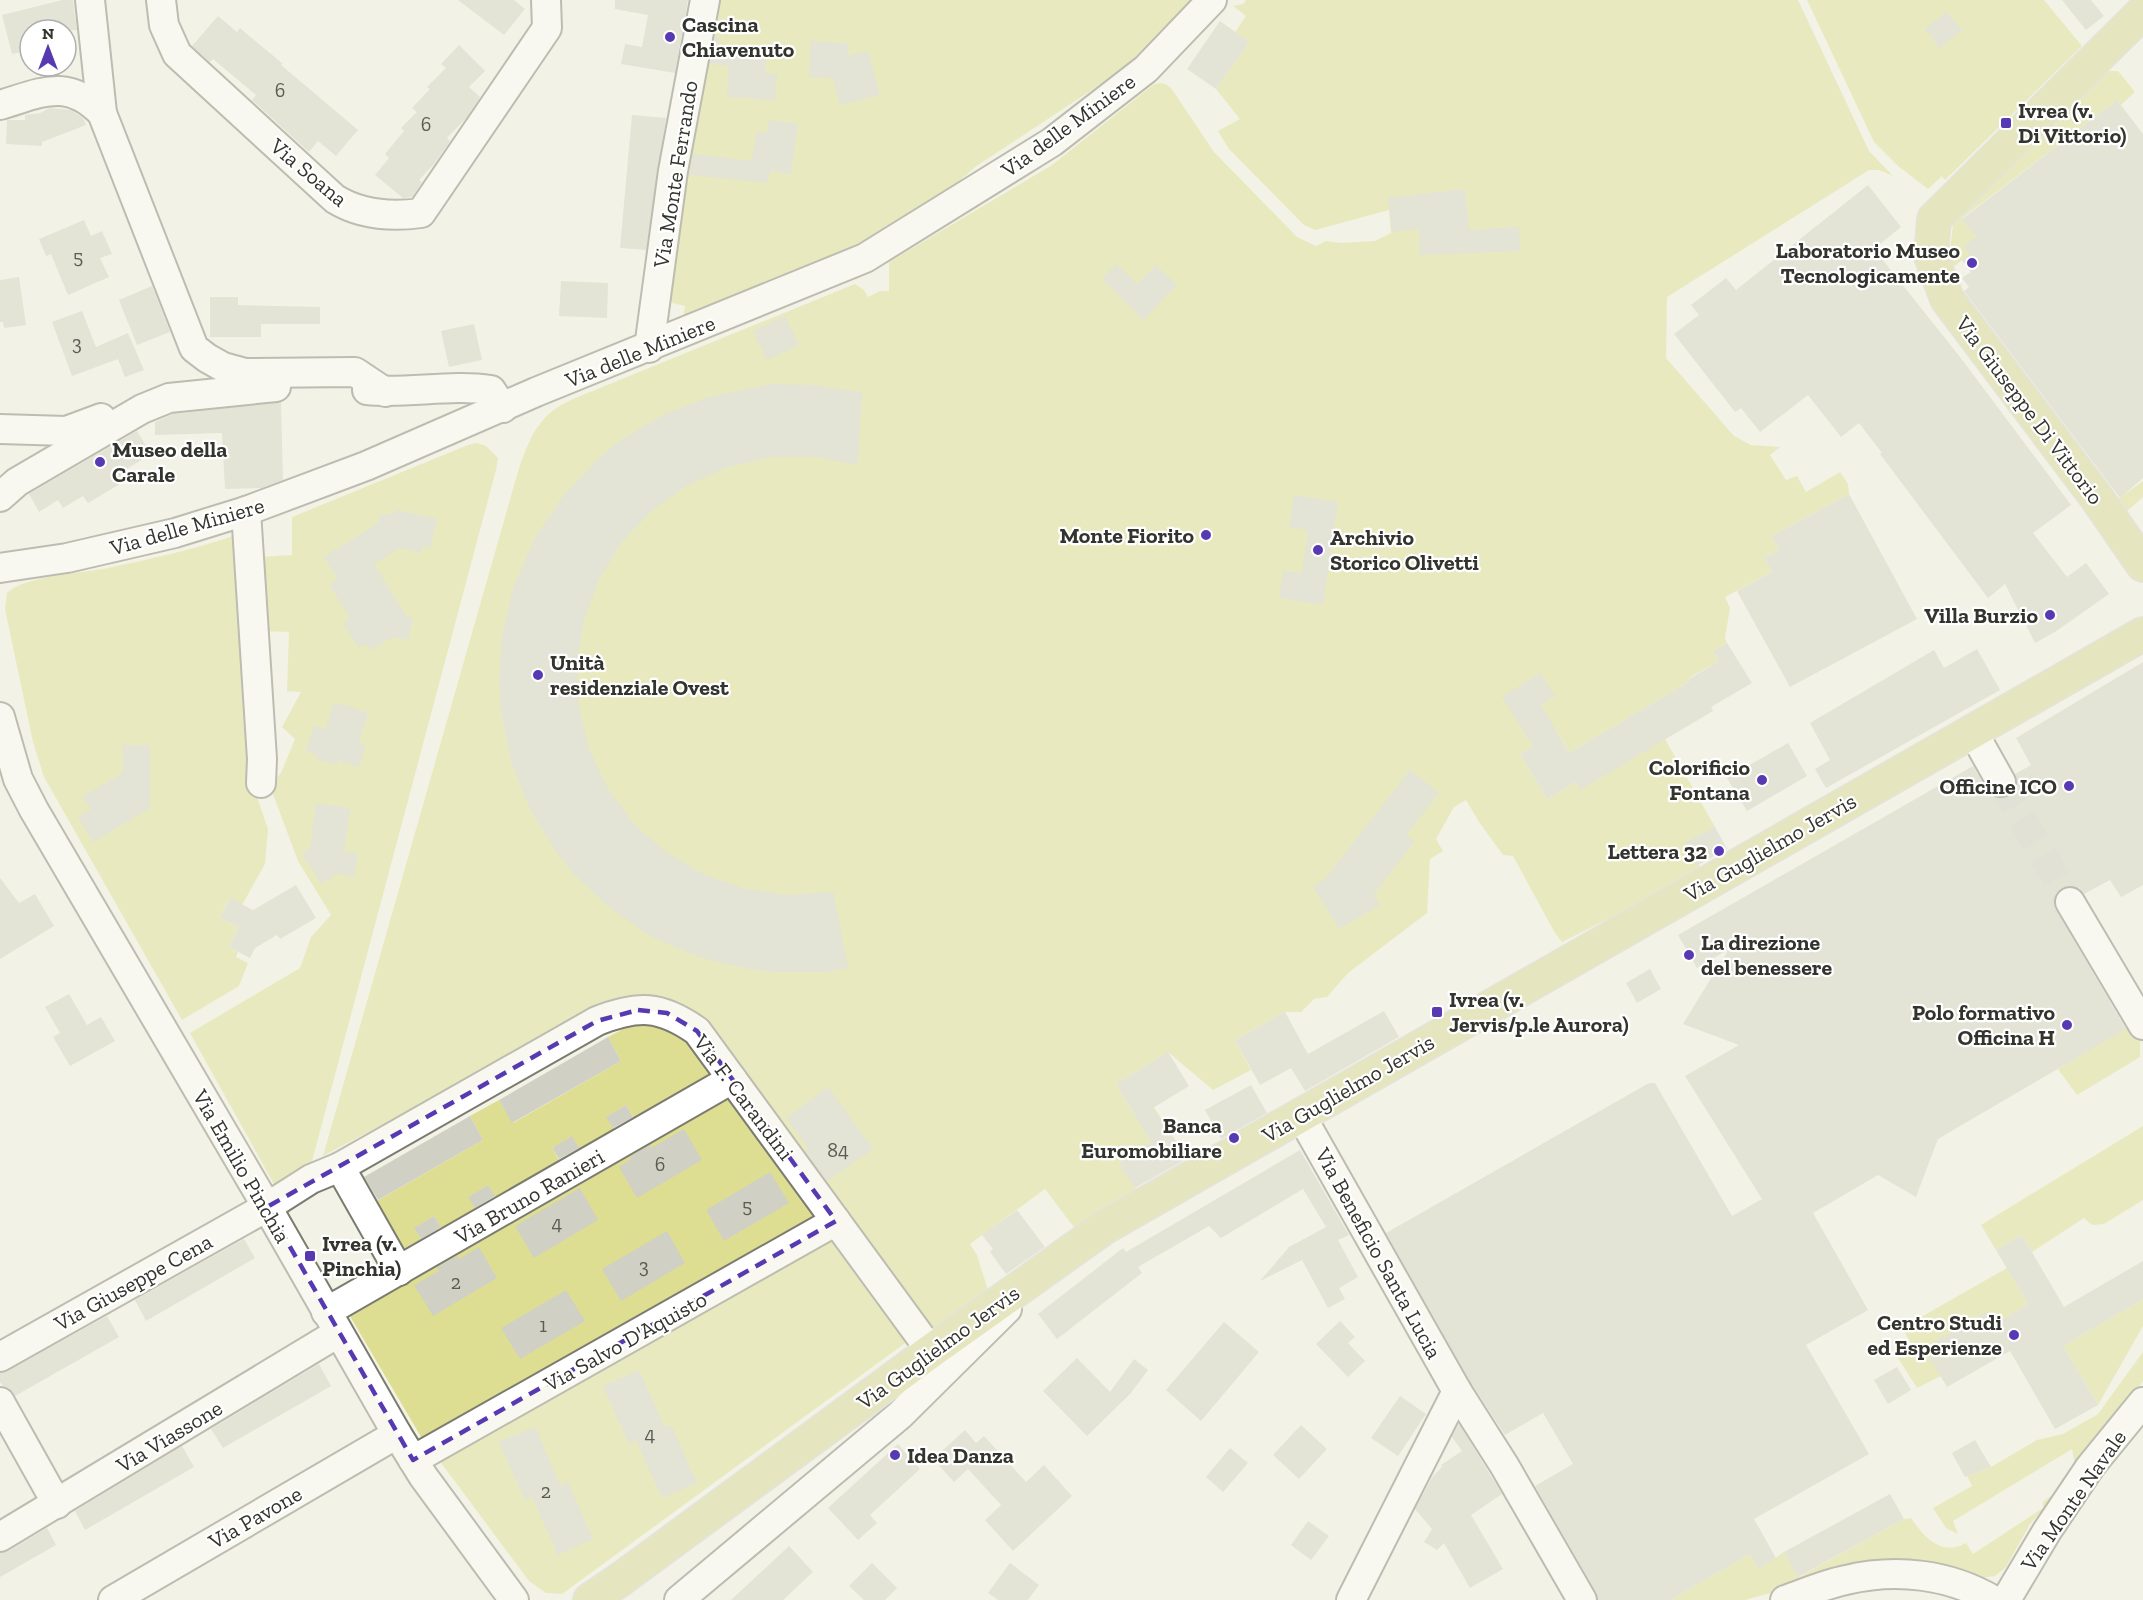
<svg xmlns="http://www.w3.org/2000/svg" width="2143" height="1600" font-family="'Zilla Slab',serif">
<rect width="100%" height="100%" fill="#f2f2e6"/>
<g fill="#dede93">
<polygon points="714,0 1193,0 1166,30 1113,76 975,167 947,192 852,247 683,319 685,306 664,301"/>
<path d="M 1246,0 L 1798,0 L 1869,151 L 1893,176 L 1879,170 L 1869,170 L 1667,297 L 1666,358 L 1734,436 L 1751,445 L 1780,447 L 1770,455 L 1786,480 L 1797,476 L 1806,492 L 1840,472 L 1848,484 L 1849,494 L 1772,536 L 1779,550 L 1764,558 L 1772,572 L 1725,597 L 1730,608 L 1725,638 L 1727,643 L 1713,651 L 1719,661 L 1689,678 L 1690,681 L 1569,753 L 1557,732 L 1520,754 L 1547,799 L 1576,782 L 1580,789 L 1665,739 L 1715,827 L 1687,842 L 1700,867 L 1614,916 L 1562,942 L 1555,933 L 1513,856 L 1503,855 L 1479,822 L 1466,800 L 1454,807 L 1436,839 L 1443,851 L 1430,859 L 1427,913 L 1348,973 L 1327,997 L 1314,999 L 1301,1012 L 1285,1012 L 1235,1040 L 1251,1070 L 1213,1090 L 1168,1052 L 1116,1084 L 1136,1117 L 1154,1107 L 1168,1130 L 1119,1164 L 1138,1192 L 1076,1230 L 1045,1189 L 970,1244 L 977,1255 L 988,1290 L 931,1331 L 701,1023 L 639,996 L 624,997 L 609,1004 L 323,1156 L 519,468 C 531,435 539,414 573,399 L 855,284 L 864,290 L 868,297 L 880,291 L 889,291 L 889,262 L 1052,165 L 1153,85 C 1161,82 1165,83 1171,88 L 1214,152 L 1297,237 L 1316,246 L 1326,241 L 1341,243 L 1375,241 L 1391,233 L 1389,210 L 1315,230 L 1304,225 L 1229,149 L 1218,131 L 1240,119 L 1216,89 L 1249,42 L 1235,32 L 1246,16 L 1233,6 L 1243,4 Z"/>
<polygon points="1807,0 2044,0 2082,46 1945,180 1942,176 1928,189 1898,166 1874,142"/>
<polygon points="2107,71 2118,71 2135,92 2121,105 2117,100 1962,218 1976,237 1970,254 1952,268 1950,252 1954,215"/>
<polygon points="477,443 486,446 498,458 496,470 311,1165 275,1186 190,1033 300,968 311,937 331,915 298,861 270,786 281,773 295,739 282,727 301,692 287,691 289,632 261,631 258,557 292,555 292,517 468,445"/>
<polygon points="2143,481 2143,497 2127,511 2118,499"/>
<path d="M 233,536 L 238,543 L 242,676 L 253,733 L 246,765 L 268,829 L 265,864 L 242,905 L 229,899 L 220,918 L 239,927 L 229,947 L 238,952 L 236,957 L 248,963 L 239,986 L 182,1020 L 44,777 L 33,742 L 5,609 L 7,593 C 24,576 82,573 108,568 C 150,559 192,550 233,536 Z"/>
<polygon points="639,1021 649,1021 685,1036 716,1075 636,1122 626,1105 607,1117 616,1133 582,1153 572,1137 552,1148 562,1165 498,1202 488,1185 469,1197 478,1213 444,1233 434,1216 415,1228 424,1245 400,1258 375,1202 483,1140 470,1116 499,1100 513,1123 621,1061 608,1037"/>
<polygon points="2126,1028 2140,1038 2140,1057 2077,1095 2058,1069"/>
<polygon points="725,1092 814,1216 424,1442 347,1311"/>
<polygon points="2143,1126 2143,1200 2104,1224 2092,1225 2084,1218 2032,1252 2022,1235 1996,1250 1981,1225"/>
<polygon points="831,1236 908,1341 562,1594 546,1593 529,1581 439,1460"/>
<polygon points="2007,1268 2028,1304 1993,1325 1986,1313 1941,1376 1917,1388 1898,1358 1914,1348 1902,1328"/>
<polygon points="2143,1299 2143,1326 2098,1405 2063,1346"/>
<polygon points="2143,1352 2143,1381 2109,1426 2075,1466 2072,1449 1953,1521 1958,1534 1946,1528 1933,1508 1972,1486 1967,1476 1991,1467 2037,1440 2063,1434 2098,1414"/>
<path d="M 2066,1484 L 2030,1524 L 2006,1567 L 1995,1576 L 1980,1578 L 1845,1572 L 1745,1600 L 1670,1600 L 1750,1554 L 1759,1569 L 1784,1552 L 1799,1577 L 1904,1519 L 1911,1518 C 1924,1537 1941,1557 1966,1543 L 1973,1554 L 2043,1508 L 2043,1502 Z"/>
</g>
<g fill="#d0d0c4">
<polygon points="62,0 73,0 77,30 30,30 30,50 12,54 2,15"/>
<polygon points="458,0 514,0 525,9 504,35"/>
<polygon points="615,0 688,0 675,73 621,64 625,44 642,47 648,15 615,9"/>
<polygon points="2062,0 2091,0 2104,16 2086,30"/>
<polygon points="1947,12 1962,30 1940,48 1925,29"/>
<polygon points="218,16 237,32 240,28 283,64 281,65 358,130 336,156 318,141 309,152 252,100 256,95 213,59 210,62 192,46"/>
<polygon points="1220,21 1249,42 1216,89 1187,69"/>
<polygon points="715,37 719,38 718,45 767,49 765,73 777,74 775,100 727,97 729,66 710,64"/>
<polygon points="811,41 849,44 848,56 868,51 880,95 840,105 833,78 809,77"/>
<polygon points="459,45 485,71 469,87 480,97 467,117 447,138 450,141 434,164 419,180 422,182 412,197 403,198 375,175 389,158 385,154 404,131 401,128 417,112 412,108 430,89 427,87 446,68 441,64"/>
<polygon points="2117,100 2143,134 2143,478 2120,498 1964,291 1969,287 1962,278 1971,272 1962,260 1970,254 1964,246 1976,237 1962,219"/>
<polygon points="50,108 71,110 83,118 86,125 42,142 42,146 6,144 7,120 25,120 25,115 40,113"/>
<polygon points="632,115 666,118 646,250 620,248"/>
<polygon points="769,120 798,124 791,174 770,171 768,183 689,175 693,154 752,161 756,132 767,133"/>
<polygon points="1868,185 1901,227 1874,249 1960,357 2071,505 2033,533 2067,577 2086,563 2109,594 2055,632 2035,643 2005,584 1988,598 1880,454 1882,453 1859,423 1841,437 1808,395 1760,432 1741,408 1735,412 1674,334 1699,315 1691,305 1726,278 1736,290"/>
<polygon points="1465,189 1469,230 1519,227 1520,251 1419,255 1419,229 1392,232 1388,198"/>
<polygon points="84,220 91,236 102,231 112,254 100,258 109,277 68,295 51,254 46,256 39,239"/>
<polygon points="1116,264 1137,284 1156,265 1177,285 1143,320 1102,279"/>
<polygon points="19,277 26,325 4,328 3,322 0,322 0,280"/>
<polygon points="561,281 608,283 607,318 559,316"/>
<polygon points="152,286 170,332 137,345 119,300"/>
<polygon points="210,297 238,297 238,305 320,307 320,324 261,324 261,337 210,337"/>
<polygon points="82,311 96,347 128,333 144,370 125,377 118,359 72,376 52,322"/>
<polygon points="785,316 799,345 767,360 753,331"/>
<polygon points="474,324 482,360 449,367 441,331"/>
<polygon points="771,384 811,385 862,392 858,465 815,457 771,457 728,467 688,485 652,510 622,542 599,579 584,620 577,663 579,707 589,749 608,789 634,824 667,853 705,875 746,889 789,895 833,892 848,968 824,972 775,972 749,969 699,957 652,937 610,908 573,873 557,853 530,809 511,762 501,712 499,686 502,635 514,585 535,538 563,496 598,459 618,442 661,416 709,397"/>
<polygon points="281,402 283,480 261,488 225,489 222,433 155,435 155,422 173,414"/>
<polygon points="137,431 151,454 125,470 130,478 88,503 83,496 63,508 58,500 39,512 29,494"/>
<polygon points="1849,494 1917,619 1790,687 1737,591 1772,572 1764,558 1779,550 1772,536"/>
<polygon points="1294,495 1338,502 1323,605 1279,598 1283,571 1302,573 1308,530 1289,527"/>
<polygon points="398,510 437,519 430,548 422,546 421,553 400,548 374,564 406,616 413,617 408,640 393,637 371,650 366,644 359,648 343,623 350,618 329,584 338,579 324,557 378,523 381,514 390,515"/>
<polygon points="1727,643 1752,683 1711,707 1713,711 1580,790 1576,782 1547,799 1520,754 1533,746 1502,697 1540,673 1555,696 1541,705 1569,753 1690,681 1689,679 1719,661 1713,651"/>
<polygon points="1977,649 2000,690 1826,788 1815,769 1830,760 1810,723 1934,650 1944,668"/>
<polygon points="2143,662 2143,885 2121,897 2110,880 2084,894 2078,887 2069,886 2062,888 2056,893 2054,902 2056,910 2126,1029 1938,1139 1916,1197 1878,1175 1813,1213 1868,1310 1806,1345 1869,1454 1754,1519 1776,1558 1759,1569 1750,1554 1670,1600 1598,1600 1596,1592 1535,1486 1573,1464 1543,1413 1505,1435 1471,1383 1386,1233 1649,1083 1655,1083 1732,1216 1762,1199 1685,1076 1739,1045 1683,1024 1729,949 1697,968 1678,935 1973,766 1987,790 1992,796 2000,798 2010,796 2015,790 2017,783 2015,774 2031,765 2016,738"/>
<polygon points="334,702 368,713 359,743 366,745 359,767 338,761 337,765 315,759 317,755 306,751 314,726 326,729"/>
<polygon points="1788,743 1807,776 1747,811 1727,778"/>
<polygon points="123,745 150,745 150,808 93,842 78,817 91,809 83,796 123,773"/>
<polygon points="1410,770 1439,793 1406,835 1415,841 1374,894 1380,905 1339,929 1313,886 1325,879"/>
<polygon points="316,803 350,808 344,852 358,854 354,877 338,874 321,884 302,853 310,848"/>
<polygon points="1715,827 1727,849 1698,865 1686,842"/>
<polygon points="0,878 19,903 35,894 54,926 0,959"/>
<polygon points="296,885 316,918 280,939 277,935 255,948 250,958 229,947 239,927 220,918 230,898 253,910"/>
<polygon points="1650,969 1661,989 1637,1003 1626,983"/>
<polygon points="69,994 87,1025 101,1017 115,1041 70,1066 53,1037 60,1033 45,1007"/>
<polygon points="1384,1011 1399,1037 1305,1091 1291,1068 1260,1085 1235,1040 1285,1012 1308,1054"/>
<polygon points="608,1037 621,1061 512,1123 499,1100"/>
<polygon points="1168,1052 1189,1086 1153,1108 1188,1158 1135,1188 1119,1164 1151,1142 1116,1084"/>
<polygon points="1251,1085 1267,1113 1221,1139 1205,1110"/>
<polygon points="828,1087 873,1149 827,1181 805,1151 808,1148 786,1118"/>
<polygon points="626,1105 633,1117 613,1128 606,1117"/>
<polygon points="470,1116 483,1140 378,1200 364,1177"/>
<polygon points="684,1129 702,1160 637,1198 619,1167 631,1159 630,1157 649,1145 651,1148"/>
<polygon points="572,1136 579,1148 559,1159 552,1148"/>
<polygon points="1300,1150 1349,1235 1338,1240 1358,1277 1339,1288 1345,1299 1328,1308 1302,1260 1260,1281 1289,1247 1326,1227 1303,1189 1221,1238 1209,1226 1138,1267 1142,1273 1057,1339 1038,1314 1123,1248 1126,1252"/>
<polygon points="770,1172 789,1203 724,1241 706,1210"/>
<polygon points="488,1185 495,1196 475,1208 468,1197"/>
<polygon points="580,1188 598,1220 534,1258 515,1226"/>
<polygon points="1017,1210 1045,1247 1006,1274 990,1252 993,1249 982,1235"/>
<polygon points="434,1216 441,1227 421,1239 414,1228"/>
<polygon points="667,1231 685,1263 621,1301 602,1269"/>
<polygon points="2022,1235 2064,1307 2143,1261 2143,1299 2063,1346 2098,1405 2055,1429 2010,1351 1947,1387 1924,1348 1986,1312 1993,1325 2028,1304 1996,1250"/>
<polygon points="244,1239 255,1258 146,1321 135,1300"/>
<polygon points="479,1247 497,1278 433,1316 414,1285 439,1271 437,1267 457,1256 459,1259"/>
<polygon points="566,1290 585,1321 520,1359 501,1328"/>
<polygon points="107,1316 119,1337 15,1396 9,1388 3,1386 0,1382 0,1373 8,1371"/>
<polygon points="1340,1321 1355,1337 1348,1343 1365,1361 1348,1377 1316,1344"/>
<polygon points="1224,1322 1259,1352 1201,1421 1166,1390"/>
<polygon points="1077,1358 1110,1392 1134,1359 1148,1370 1130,1394 1087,1436 1043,1391"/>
<polygon points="319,1364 331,1386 223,1448 211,1429"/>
<polygon points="1897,1367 1911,1390 1888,1404 1874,1380"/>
<polygon points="639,1370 665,1428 671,1425 697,1483 662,1498 636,1440 629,1444 603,1386"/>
<polygon points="1400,1396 1426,1414 1398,1456 1371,1438"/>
<polygon points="1459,1424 1502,1494 1471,1515 1503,1569 1470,1588 1444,1543 1437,1550 1424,1542 1432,1529 1415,1509 1433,1476 1442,1467 1441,1465 1462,1451 1452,1437"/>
<polygon points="1301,1425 1327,1449 1299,1479 1273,1455"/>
<polygon points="535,1427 560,1485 567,1481 593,1539 558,1555 532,1497 525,1500 499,1442"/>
<polygon points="965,1430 976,1443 984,1436 1026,1482 1044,1465 1072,1496 1013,1551 985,1520 1001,1505 968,1469 954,1482 933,1459"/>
<polygon points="1975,1440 1991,1467 1965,1477 1952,1453"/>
<polygon points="898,1444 920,1469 870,1515 877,1523 858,1540 828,1508"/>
<polygon points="182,1446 194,1467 85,1530 75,1511"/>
<polygon points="1230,1448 1248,1463 1223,1492 1206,1477"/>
<polygon points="1890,1494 1904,1519 1798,1577 1784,1552"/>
<polygon points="1308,1521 1329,1536 1311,1560 1291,1545"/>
<polygon points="47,1528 56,1545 0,1577 0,1553 9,1551"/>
<polygon points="789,1546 813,1572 783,1600 731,1600"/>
<polygon points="872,1563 897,1588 885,1600 864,1600 849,1586"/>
<polygon points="1010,1563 1039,1585 1028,1600 998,1600 988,1593"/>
</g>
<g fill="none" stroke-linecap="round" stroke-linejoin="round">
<polyline stroke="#ccccc1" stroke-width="28" stroke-dasharray="28 14" stroke-linecap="butt" points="2001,782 2070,902"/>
<defs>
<g id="minor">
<polyline points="90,0 102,113"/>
<path d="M 161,0 L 164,25 L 177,54 L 335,199 C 361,215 391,217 421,213 L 547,28 L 546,0"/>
<path d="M 0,105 C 41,93 67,77 102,113 L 194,348 L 207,358 L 223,367 L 245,373 L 355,372 L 385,392"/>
<polyline points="649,348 673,171 705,0"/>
<path d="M 367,390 C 408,394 450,384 491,390 L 503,408"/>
<polyline points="0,429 66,431 101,418"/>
<polyline points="0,497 17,482 142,409 169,398 276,387"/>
<polyline points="246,511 262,759 261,783"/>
<polyline points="0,568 67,558 175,533 246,511 366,466 536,392 865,258 1052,142 1146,69 1212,0"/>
<polyline points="0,717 18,779 34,810 267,1207 397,1434 423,1476 514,1600"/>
<polyline points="1973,732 2001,782"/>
<polyline points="2070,902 2143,1025"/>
<polyline points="1300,1114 1457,1391 1504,1465 1582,1600"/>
<polyline points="340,1167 399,1271"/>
<polyline points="326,1312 732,1079"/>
<path d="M 0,1357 L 267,1207 L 311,1179 L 340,1167 L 597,1021 C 638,1005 660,1005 697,1031 L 931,1351"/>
<polyline points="0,1402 57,1504"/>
<polyline points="413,1460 836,1221"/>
<polyline points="0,1537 338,1333"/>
<polyline points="113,1600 397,1434"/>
<polyline points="679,1600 900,1415 1007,1309"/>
<polyline points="1351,1600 1457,1391"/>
<path d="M 1785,1600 C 1805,1593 1826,1584 1846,1580 C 1896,1568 1949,1574 1993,1600"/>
<polyline points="2006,1600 2047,1531 2090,1467 2143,1402"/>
</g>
<g id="major">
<polyline points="2143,12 1934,219 1931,256 1947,299 2096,497 2143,565"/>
<polyline points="590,1600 621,1579 931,1351 1105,1227 2143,634"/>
</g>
</defs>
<use href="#minor" stroke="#7b7b70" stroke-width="32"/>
<use href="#major" stroke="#d2d2d1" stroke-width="36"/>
<use href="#minor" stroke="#fff" stroke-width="28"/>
<use href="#major" stroke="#d5d490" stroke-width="33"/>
</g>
<path d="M0 0H2143V1600H0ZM 638,1010 L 667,1013 L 697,1031 L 836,1221 L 413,1460 L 267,1207 L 597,1021 Z" fill="#f2f2e6" fill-opacity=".55" fill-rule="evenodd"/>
<path fill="none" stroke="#573ab2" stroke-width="4.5" stroke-dasharray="12 8" stroke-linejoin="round" d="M 638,1010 L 667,1013 L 697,1031 L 836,1221 L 413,1460 L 267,1207 L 597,1021 Z"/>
<g fill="#573ab2" stroke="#fff" stroke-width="2">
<circle cx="670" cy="37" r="6"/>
<rect x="2000" y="117" width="12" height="12" rx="3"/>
<circle cx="1972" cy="263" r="6"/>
<circle cx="100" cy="462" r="6"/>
<circle cx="1206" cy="535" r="6"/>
<circle cx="1318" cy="550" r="6"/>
<circle cx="2050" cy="615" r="6"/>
<circle cx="538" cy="675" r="6"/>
<circle cx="1762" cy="780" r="6"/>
<circle cx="2069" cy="786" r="6"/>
<circle cx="1719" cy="851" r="6"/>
<circle cx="1689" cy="955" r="6"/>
<rect x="1431" y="1006" width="12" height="12" rx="3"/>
<circle cx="2067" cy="1025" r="6"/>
<circle cx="1234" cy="1138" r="6"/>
<rect x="304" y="1250" width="12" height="12" rx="3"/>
<circle cx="2014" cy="1335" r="6"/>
<circle cx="895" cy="1455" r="6"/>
</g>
<g text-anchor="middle" stroke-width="4.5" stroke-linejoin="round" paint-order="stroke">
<g font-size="20" fill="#5b5b54">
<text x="280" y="97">6</text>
<text x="426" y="131">6</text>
<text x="78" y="264">5</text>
<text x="77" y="350">3</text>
<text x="838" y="1157">84</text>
<text x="660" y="1171">6</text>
<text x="747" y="1213">5</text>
<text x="557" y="1230">4</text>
<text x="644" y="1273">3</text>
<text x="456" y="1289">2</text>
<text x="543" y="1332">1</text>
<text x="650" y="1441">4</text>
<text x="546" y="1498">2</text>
</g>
<g font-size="22" font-weight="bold" fill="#34342f" stroke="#fff" text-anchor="start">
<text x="682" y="32">Cascina<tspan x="682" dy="25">Chiavenuto</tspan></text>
<text x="2018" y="118">Ivrea (v.<tspan x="2018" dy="25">Di Vittorio)</tspan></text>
<text x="1960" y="258" text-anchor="end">Laboratorio Museo<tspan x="1960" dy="25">Tecnologicamente</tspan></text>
<text x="112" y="457">Museo della<tspan x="112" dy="25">Carale</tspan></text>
<text x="1194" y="543" text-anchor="end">Monte Fiorito</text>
<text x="1330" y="545">Archivio<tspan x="1330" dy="25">Storico Olivetti</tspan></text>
<text x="2038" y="623" text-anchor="end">Villa Burzio</text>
<text x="550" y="670">Unità<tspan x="550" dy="25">residenziale Ovest</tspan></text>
<text x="1750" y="775" text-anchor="end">Colorificio<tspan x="1750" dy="25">Fontana</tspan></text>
<text x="2057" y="794" text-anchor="end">Officine ICO</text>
<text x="1707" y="859" text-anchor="end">Lettera 32</text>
<text x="1701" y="950">La direzione<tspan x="1701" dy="25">del benessere</tspan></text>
<text x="1449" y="1007">Ivrea (v.<tspan x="1449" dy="25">Jervis/p.le Aurora)</tspan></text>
<text x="2055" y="1020" text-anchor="end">Polo formativo<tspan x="2055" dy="25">Officina H</tspan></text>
<text x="1222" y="1133" text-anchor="end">Banca<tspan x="1222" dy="25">Euromobiliare</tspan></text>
<text x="322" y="1251">Ivrea (v.<tspan x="322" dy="25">Pinchia)</tspan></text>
<text x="2002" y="1330" text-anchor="end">Centro Studi<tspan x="2002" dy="25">ed Esperienze</tspan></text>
<text x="907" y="1463">Idea Danza</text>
</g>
<g font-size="22" fill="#34342f" stroke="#fff">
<text transform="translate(1068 125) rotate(-36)" y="8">Via delle Miniere</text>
<text transform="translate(309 172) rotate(40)" y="8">Via Soana</text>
<text transform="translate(675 174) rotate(-81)" y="8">Via Monte Ferrando</text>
<text transform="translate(640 351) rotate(-22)" y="8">Via delle Miniere</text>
<text transform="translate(2030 410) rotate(53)" y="8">Via Giuseppe Di Vittorio</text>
<text transform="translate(187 526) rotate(-16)" y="8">Via delle Miniere</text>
<text transform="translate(1770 847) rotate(-30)" y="8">Via Guglielmo Jervis</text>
<text transform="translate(1348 1088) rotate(-30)" y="8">Via Guglielmo Jervis</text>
<text transform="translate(744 1097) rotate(53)" y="8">Via F. Carandini</text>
<text transform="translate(242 1166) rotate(60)" y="8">Via Emilio Pinchia</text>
<text transform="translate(529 1196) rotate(-30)" y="8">Via Bruno Ranieri</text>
<text transform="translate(1379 1253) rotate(61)" y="8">Via Beneficio Santa Lucia</text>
<text transform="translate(133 1282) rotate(-29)" y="8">Via Giuseppe Cena</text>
<text transform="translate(625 1341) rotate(-29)" y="8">Via Salvo D'Aquisto</text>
<text transform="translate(938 1347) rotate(-36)" y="8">Via Guglielmo Jervis</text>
<text transform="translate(169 1436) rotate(-31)" y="8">Via Viassone</text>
<text transform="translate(2073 1500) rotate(-55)" y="8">Via Monte Navale</text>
<text transform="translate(255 1517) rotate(-30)" y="8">Via Pavone</text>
</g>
</g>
<g transform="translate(48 48)"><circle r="28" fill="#ffffff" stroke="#aeaeac" stroke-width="1.5"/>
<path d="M0-4.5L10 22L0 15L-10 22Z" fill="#573ab2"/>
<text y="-9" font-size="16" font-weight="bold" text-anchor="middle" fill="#34342f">N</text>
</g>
</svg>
